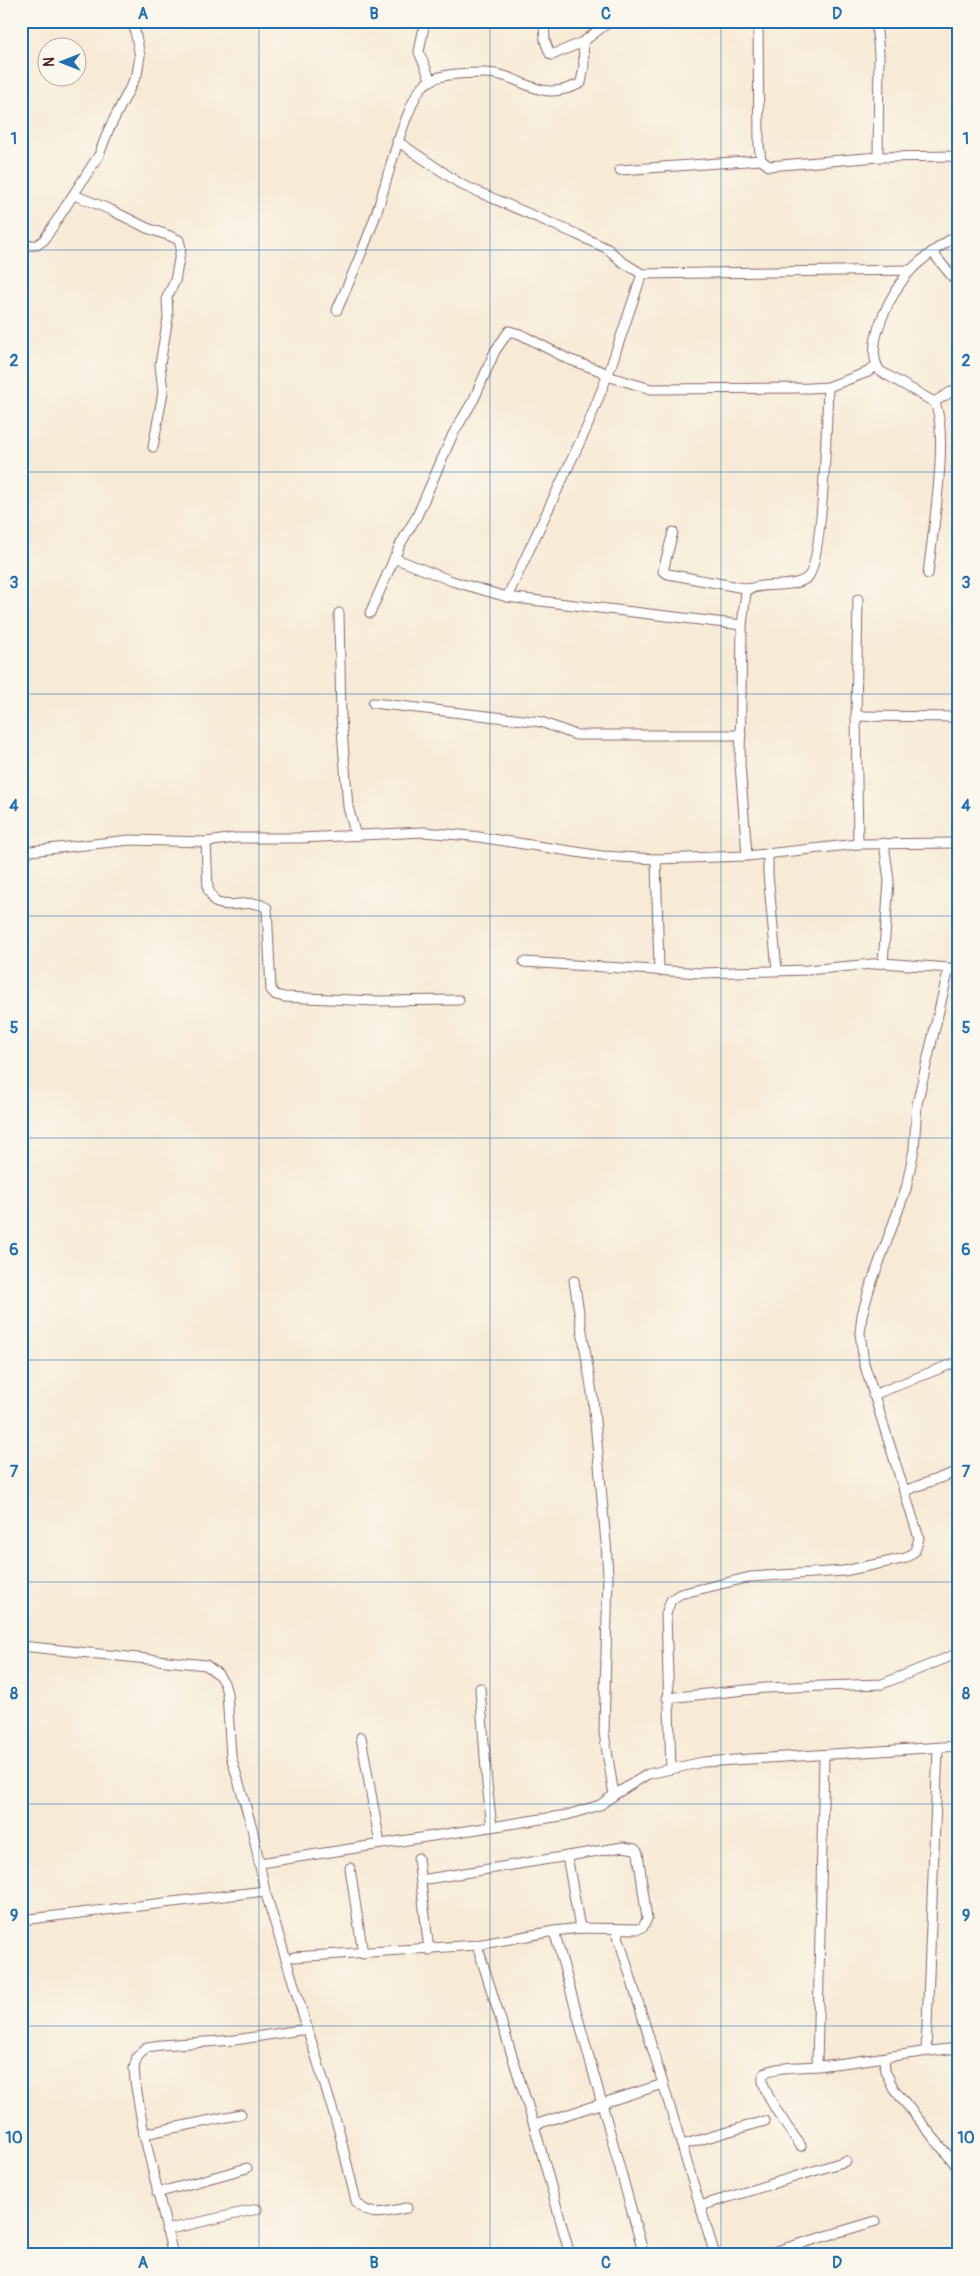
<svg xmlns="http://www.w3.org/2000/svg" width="980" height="2276" font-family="Pangolin,sans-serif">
<rect width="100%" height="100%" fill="#fbf7ec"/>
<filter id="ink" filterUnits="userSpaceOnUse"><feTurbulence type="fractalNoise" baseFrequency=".02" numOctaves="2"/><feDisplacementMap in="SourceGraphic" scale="10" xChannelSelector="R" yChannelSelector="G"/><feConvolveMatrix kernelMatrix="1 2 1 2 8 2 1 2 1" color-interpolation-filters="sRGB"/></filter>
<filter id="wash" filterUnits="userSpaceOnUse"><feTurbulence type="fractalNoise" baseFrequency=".0096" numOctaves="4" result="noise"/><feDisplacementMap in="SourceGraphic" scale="20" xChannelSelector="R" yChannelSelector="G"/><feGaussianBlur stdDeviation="1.12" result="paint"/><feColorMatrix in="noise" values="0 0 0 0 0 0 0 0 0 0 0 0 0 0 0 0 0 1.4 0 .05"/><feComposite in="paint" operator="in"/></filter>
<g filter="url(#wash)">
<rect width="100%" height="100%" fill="#f7ead6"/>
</g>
<g filter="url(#ink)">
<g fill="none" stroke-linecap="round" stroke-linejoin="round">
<defs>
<g id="street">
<polyline points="23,21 23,22"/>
<polyline points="425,21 419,52 431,81"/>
<polyline points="544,21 545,41 550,54 552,55 583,42 610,21"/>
<polyline points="758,21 759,145 761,160 769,166 878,157 879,54 876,21"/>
<polyline points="397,141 462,185 576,234 608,249 621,261 642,274 610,369 587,427 507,597"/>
<polyline points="878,157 959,156"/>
<polyline points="620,170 761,160"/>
<polyline points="74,195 111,210 147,228 170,236 179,240 181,248 175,281 167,297 168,318 160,364 163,392 153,447"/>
<polyline points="21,246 37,245 44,240 99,155 108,131 137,74 140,56 133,21"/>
<polyline points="932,252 959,285"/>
<polyline points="642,274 911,270"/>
<path d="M 337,310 C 351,277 367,243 378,208 C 388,177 395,145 408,114 C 412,105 415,95 422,87 C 435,72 464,74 483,73 C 522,72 536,106 581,83 L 584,66 L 583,42"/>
<polyline points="934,402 951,392 959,391"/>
<polyline points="673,532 663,571 668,574 749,589"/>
<polyline points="394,558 452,581 507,597 742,625"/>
<path d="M 928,574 C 932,538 950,429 934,402 L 880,371 C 862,346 893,288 912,269 C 926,255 943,244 959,234"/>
<polyline points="339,613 341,717 348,807 356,836"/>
<polyline points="370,613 401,543 417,516 453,434 474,399 495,351 509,331 520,334 568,359 601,371 607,376 651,389 809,388 828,387 868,372 876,365"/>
<polyline points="373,703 541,722 576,735 741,735"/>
<polyline points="856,716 858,599"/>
<path d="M 206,842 L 208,889 L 215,902 C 231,910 252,897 267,908 L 271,990 L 276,995 L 284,997 L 375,1001 L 459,1000"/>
<polyline points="858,844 856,716 959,717"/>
<polyline points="21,852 130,840 206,842 235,838 301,838 423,832 472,836 602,856 656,859 747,856 858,844 959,843"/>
<polyline points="768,854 768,874 777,970"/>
<path d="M 747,856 L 740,764 L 742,625 L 746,592 C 756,580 793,591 808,577 C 823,562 827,416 828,387"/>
<polyline points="656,859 659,971"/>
<polyline points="524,962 702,973 807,970 883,963 949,968 917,1104 914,1149 906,1189 869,1290 862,1315 860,1333 864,1363 919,1538 915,1551 906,1558 844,1571 750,1577 680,1594 671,1600 666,1614 671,1769"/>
<polyline points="883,963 889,881 884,843"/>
<polyline points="873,1395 959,1361"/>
<polyline points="904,1491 959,1471"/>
<polyline points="21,1646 206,1665 218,1674 224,1683 227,1693 231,1756 252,1828 265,1891 21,1920"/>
<polyline points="480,1688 487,1784 492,1827"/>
<polyline points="667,1698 765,1688 882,1684 959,1653"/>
<polyline points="361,1737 380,1844"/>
<polyline points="614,1795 648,1774 703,1762 959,1746"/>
<polyline points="567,1856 580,1928"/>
<polyline points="418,1858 429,1950"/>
<polyline points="260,1863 567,1815 600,1805 614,1795 604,1733 608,1575 606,1543 593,1399 574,1281"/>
<polyline points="350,1868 363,1954"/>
<polyline points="421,1880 623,1847 635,1849 638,1853 647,1919 643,1927 638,1929 580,1928 554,1931"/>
<path d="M 265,1891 L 339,2131 L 356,2201 C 369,2220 387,2211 407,2208"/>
<polyline points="616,1929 715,2255"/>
<polyline points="477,1945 534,2125 570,2255"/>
<polyline points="294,1957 477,1945 554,1931 644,2255"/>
<polyline points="926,2051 938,1749"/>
<polyline points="884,2058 885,2071 894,2089 959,2169"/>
<polyline points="817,2066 824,1756"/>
<polyline points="534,2125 663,2084"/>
<polyline points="144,2134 241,2114"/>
<polyline points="682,2145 765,2121"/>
<path d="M 801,2146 C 792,2133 760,2092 763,2076 C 766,2066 807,2067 818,2066 C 865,2061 911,2052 959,2048"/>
<polyline points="157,2193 247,2168"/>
<polyline points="700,2206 846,2161"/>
<polyline points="166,2230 257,2209"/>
<polyline points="173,2255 144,2134 135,2081 134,2068 137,2057 147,2047 161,2045 235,2040 307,2029"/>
<polyline points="763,2255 876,2221"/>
</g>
</defs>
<use href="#street" stroke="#876667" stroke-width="11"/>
<use href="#street" stroke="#fff" stroke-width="9"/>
</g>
</g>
<path fill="none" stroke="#1f6fb2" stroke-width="1" stroke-opacity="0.55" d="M 259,21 L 259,2255M 490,21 L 490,2255M 721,21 L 721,2255M 21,250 L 959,250M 21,472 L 959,472M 21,694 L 959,694M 21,916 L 959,916M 21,1138 L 959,1138M 21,1360 L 959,1360M 21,1582 L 959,1582M 21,1804 L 959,1804M 21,2026 L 959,2026"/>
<rect width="980" height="2276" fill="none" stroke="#fbf7ec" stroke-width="55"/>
<g transform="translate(62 62) rotate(270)"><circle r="24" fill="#fbf7ec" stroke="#b4a19f"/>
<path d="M0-4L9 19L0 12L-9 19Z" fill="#1f6fb2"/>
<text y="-8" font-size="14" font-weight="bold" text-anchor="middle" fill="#4a1f2b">N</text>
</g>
<rect x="28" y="28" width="924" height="2220" fill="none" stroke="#1f6fb2" stroke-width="2"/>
<g font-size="16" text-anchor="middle" font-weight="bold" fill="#1f6fb2">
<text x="143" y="19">A</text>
<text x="374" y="19">B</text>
<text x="606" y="19">C</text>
<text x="837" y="19">D</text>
<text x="14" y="144">1</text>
<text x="966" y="144">1</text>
<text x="14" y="366">2</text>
<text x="966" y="366">2</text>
<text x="14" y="588">3</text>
<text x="966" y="588">3</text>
<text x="14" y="811">4</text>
<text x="966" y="811">4</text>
<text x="14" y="1033">5</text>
<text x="966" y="1033">5</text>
<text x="14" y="1255">6</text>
<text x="966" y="1255">6</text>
<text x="14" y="1477">7</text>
<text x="966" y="1477">7</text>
<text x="14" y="1699">8</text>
<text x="966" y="1699">8</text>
<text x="14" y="1921">9</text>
<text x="966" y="1921">9</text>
<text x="14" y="2143">10</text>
<text x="966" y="2143">10</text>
<text x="143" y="2268">A</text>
<text x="374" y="2268">B</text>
<text x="606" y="2268">C</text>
<text x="837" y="2268">D</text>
</g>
</svg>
